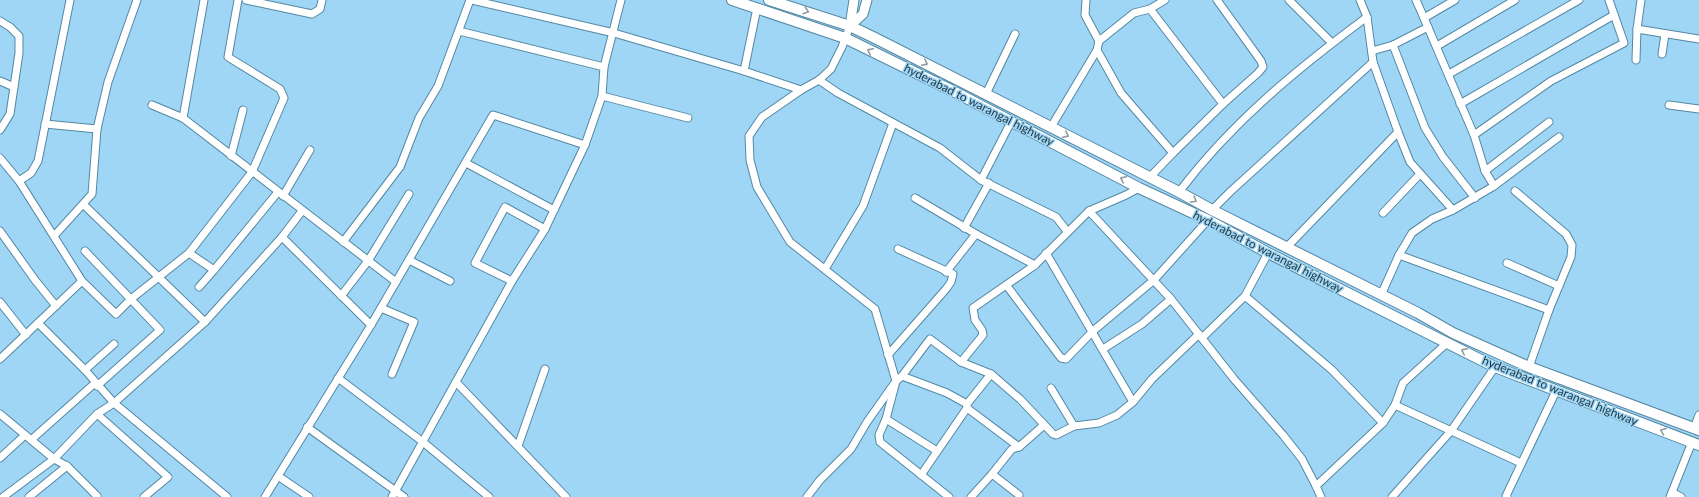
<svg xmlns="http://www.w3.org/2000/svg" width="1699" height="497" font-family="Lato,sans-serif">
<rect width="100%" height="100%" fill="#9fd6f5"/>
<g fill="none" stroke-linecap="round" stroke-linejoin="round">
<defs>
<g id="street">
<polyline points="246,0 312,14 320,9 322,0"/>
<polyline points="472,0 614,33 744,71 801,90"/>
<polyline points="1086,0 1085,15 1099,41 1097,50 1121,93 1173,153 1223,104 1258,73 1263,67 1261,61 1217,0"/>
<polyline points="1289,0 1332,43"/>
<polyline points="1360,0 1367,17 1373,62 1398,132 1410,162 1453,210"/>
<polyline points="1416,0 1424,18"/>
<polyline points="1455,0 1424,18 1474,135 1485,171 1494,186"/>
<polyline points="1150,9 1223,104"/>
<polyline points="0,21 10,27 19,36 19,53 10,114 0,130"/>
<polyline points="850,26 842,47 831,69 819,80 801,90 762,117 749,136 750,160 757,187 790,242 875,309 896,381 886,419 879,435 880,442 949,497"/>
<polyline points="1637,29 1699,39"/>
<polyline points="459,31 604,67"/>
<polyline points="1099,41 1134,13 1150,9 1165,0"/>
<polyline points="1393,45 1425,128 1443,157 1475,198"/>
<polyline points="1437,46 1515,0"/>
<polyline points="1372,51 1393,45 1428,27"/>
<polyline points="1662,54 1665,34"/>
<polyline points="1636,60 1637,29 1641,0"/>
<polyline points="744,71 757,8"/>
<polyline points="1449,74 1579,0"/>
<polyline points="819,80 838,93 940,148 981,180 1056,217 1067,231"/>
<polyline points="0,81 14,87"/>
<polyline points="986,94 1015,34"/>
<polyline points="602,96 688,118"/>
<polyline points="1460,104 1614,15"/>
<polyline points="152,105 183,118 396,282"/>
<polyline points="1669,105 1699,109"/>
<polyline points="183,118 204,0"/>
<polyline points="45,124 97,129"/>
<polyline points="1051,127 1097,50"/>
<polyline points="1474,135 1551,81 1624,43 1609,0"/>
<polyline points="231,156 243,110"/>
<polyline points="0,158 19,181 82,281 0,359"/>
<polyline points="466,163 554,210"/>
<polyline points="1485,171 1549,122"/>
<polyline points="1150,177 1173,153"/>
<polyline points="981,180 1011,122"/>
<polyline points="19,181 31,173 38,161 70,0"/>
<polyline points="1515,191 1566,234 1572,245 1571,257 1549,310 1529,367"/>
<path d="M 1179,192 C 1232,122 1297,69 1367,17"/>
<polyline points="283,196 310,150"/>
<polyline points="915,198 976,234"/>
<polyline points="84,205 205,322 282,237"/>
<polyline points="1212,210 1231,191 1373,62"/>
<polyline points="302,211 282,237 371,325"/>
<polyline points="1089,211 1171,299 1234,379 1283,435 1302,459 1316,486"/>
<polyline points="1383,213 1420,174"/>
<polyline points="964,228 989,183"/>
<polyline points="0,231 35,280 56,306"/>
<polyline points="54,236 92,194 97,129 108,82 137,0"/>
<polyline points="343,242 400,167 419,118 438,86 470,0"/>
<polyline points="1286,248 1398,132"/>
<polyline points="85,251 160,330 97,386"/>
<polyline points="189,253 214,270 278,192"/>
<polyline points="1399,255 1549,310"/>
<polyline points="409,260 450,281"/>
<polyline points="1507,263 1559,286"/>
<polyline points="825,269 863,206 893,123"/>
<polyline points="946,272 976,234 1035,265"/>
<polyline points="82,281 116,314 131,299 189,253 252,172 284,98 280,89 228,57 238,0"/>
<polyline points="512,281 475,263 505,207 545,229"/>
<polyline points="1007,286 1061,358 1066,359 1093,331 1154,280 1208,220"/>
<polyline points="199,287 214,270"/>
<polyline points="1381,295 1399,255 1412,233 1432,219 1453,210 1494,186 1559,137"/>
<polyline points="341,296 368,261 409,194"/>
<polyline points="1245,296 1332,370 1383,423"/>
<polyline points="0,302 26,335"/>
<polyline points="381,308 414,322 392,374"/>
<polyline points="38,323 85,370 114,403 227,497"/>
<polyline points="1202,338 1245,296 1268,253"/>
<polyline points="1103,349 1142,324 1171,299"/>
<polyline points="888,355 946,289 951,282 953,274 898,249"/>
<polyline points="961,362 991,374 1020,399 1053,434 1056,435 1074,426 1099,423 1117,415 1133,402 1046,253"/>
<polyline points="85,370 114,344"/>
<polyline points="991,374 967,404 967,408 1019,447 1044,425"/>
<polyline points="902,376 947,393 967,404"/>
<polyline points="338,378 423,442 489,497"/>
<polyline points="456,382 566,497"/>
<polyline points="1051,388 1074,426"/>
<polyline points="1133,402 1152,379 1199,334"/>
<polyline points="1395,405 1521,463"/>
<polyline points="0,414 54,459 67,466 97,496 96,497"/>
<polyline points="97,414 168,477 144,497"/>
<polyline points="886,419 937,451"/>
<polyline points="307,427 404,497"/>
<polyline points="1694,428 1699,415"/>
<polyline points="31,440 95,383"/>
<polyline points="518,446 545,369"/>
<polyline points="0,458 25,435"/>
<polyline points="992,474 1019,495"/>
<polyline points="921,475 967,408"/>
<polyline points="278,476 309,497"/>
<polyline points="1673,493 1681,497"/>
<polyline points="3,497 54,459 97,414 114,403 205,322"/>
<polyline points="29,497 67,466"/>
<polyline points="265,497 371,325 493,115 585,145 602,96 604,67 621,0"/>
<polyline points="392,497 512,281 545,229 585,145"/>
<polyline points="807,497 820,480 851,449 867,422 896,381 902,376 930,339 961,362 983,335 982,330 975,320 973,308 1035,265 1089,211 1126,195 1139,188"/>
<polyline points="971,497 992,474 1012,449 1019,447"/>
<polyline points="1321,497 1316,486 1383,423 1395,405 1403,383 1447,343"/>
<polyline points="1392,497 1451,431 1495,367"/>
<polyline points="1507,497 1506,496 1556,391"/>
<polyline points="1670,497 1692,442"/>
</g>
<g id="secondary">
<polyline points="850,26 863,14 867,0"/>
<polyline points="850,26 854,0"/>
</g>
<g id="primary">
<polyline points="732,0 845,38 953,91 1139,188 1208,220 1268,253 1495,367 1699,445"/>
<polyline points="769,0 850,26 875,38 1179,192 1212,210 1418,313 1453,333 1529,367 1699,430"/>
</g>
</defs>
<use href="#street" stroke="#5388a4" stroke-width="9"/>
<use href="#secondary" stroke="#5388a4" stroke-width="11"/>
<use href="#primary" stroke="#5388a4" stroke-width="12"/>
<use href="#street" stroke="#fff" stroke-width="7"/>
<use href="#secondary" stroke="#fff" stroke-width="9"/>
<use href="#primary" stroke="#fff" stroke-width="10"/>
</g>
<defs><path id="oneway-chevron" d="M-2-3.5L2.5 0L-2 3.5" fill="none" stroke-width="1.6" stroke-linecap="round" stroke-linejoin="round"/></defs>
<g stroke="#909ca2">
<use href="#oneway-chevron" transform="translate(806 11) rotate(17)"/>
<use href="#oneway-chevron" transform="translate(870 51) rotate(-154)"/>
<use href="#oneway-chevron" transform="translate(925 63) rotate(27)"/>
<use href="#oneway-chevron" transform="translate(1066 135) rotate(27)"/>
<use href="#oneway-chevron" transform="translate(1123 179) rotate(-153)"/>
<use href="#oneway-chevron" transform="translate(1194 200) rotate(30)"/>
<use href="#oneway-chevron" transform="translate(1464 351) rotate(-153)"/>
<use href="#oneway-chevron" transform="translate(1663 431) rotate(-159)"/>
</g>
<g text-anchor="middle" stroke-width="3" stroke-linejoin="round" paint-order="stroke">
<g font-size="12" fill="#223945" stroke="#9fd6f5">
<text transform="translate(979 105) rotate(27)" y="4">hyderabad to warangal highway</text>
<text transform="translate(1268 252) rotate(27)" y="4">hyderabad to warangal highway</text>
<text transform="translate(1560 391) rotate(22)" y="4">hyderabad to warangal highway</text>
</g>
</g>
</svg>
